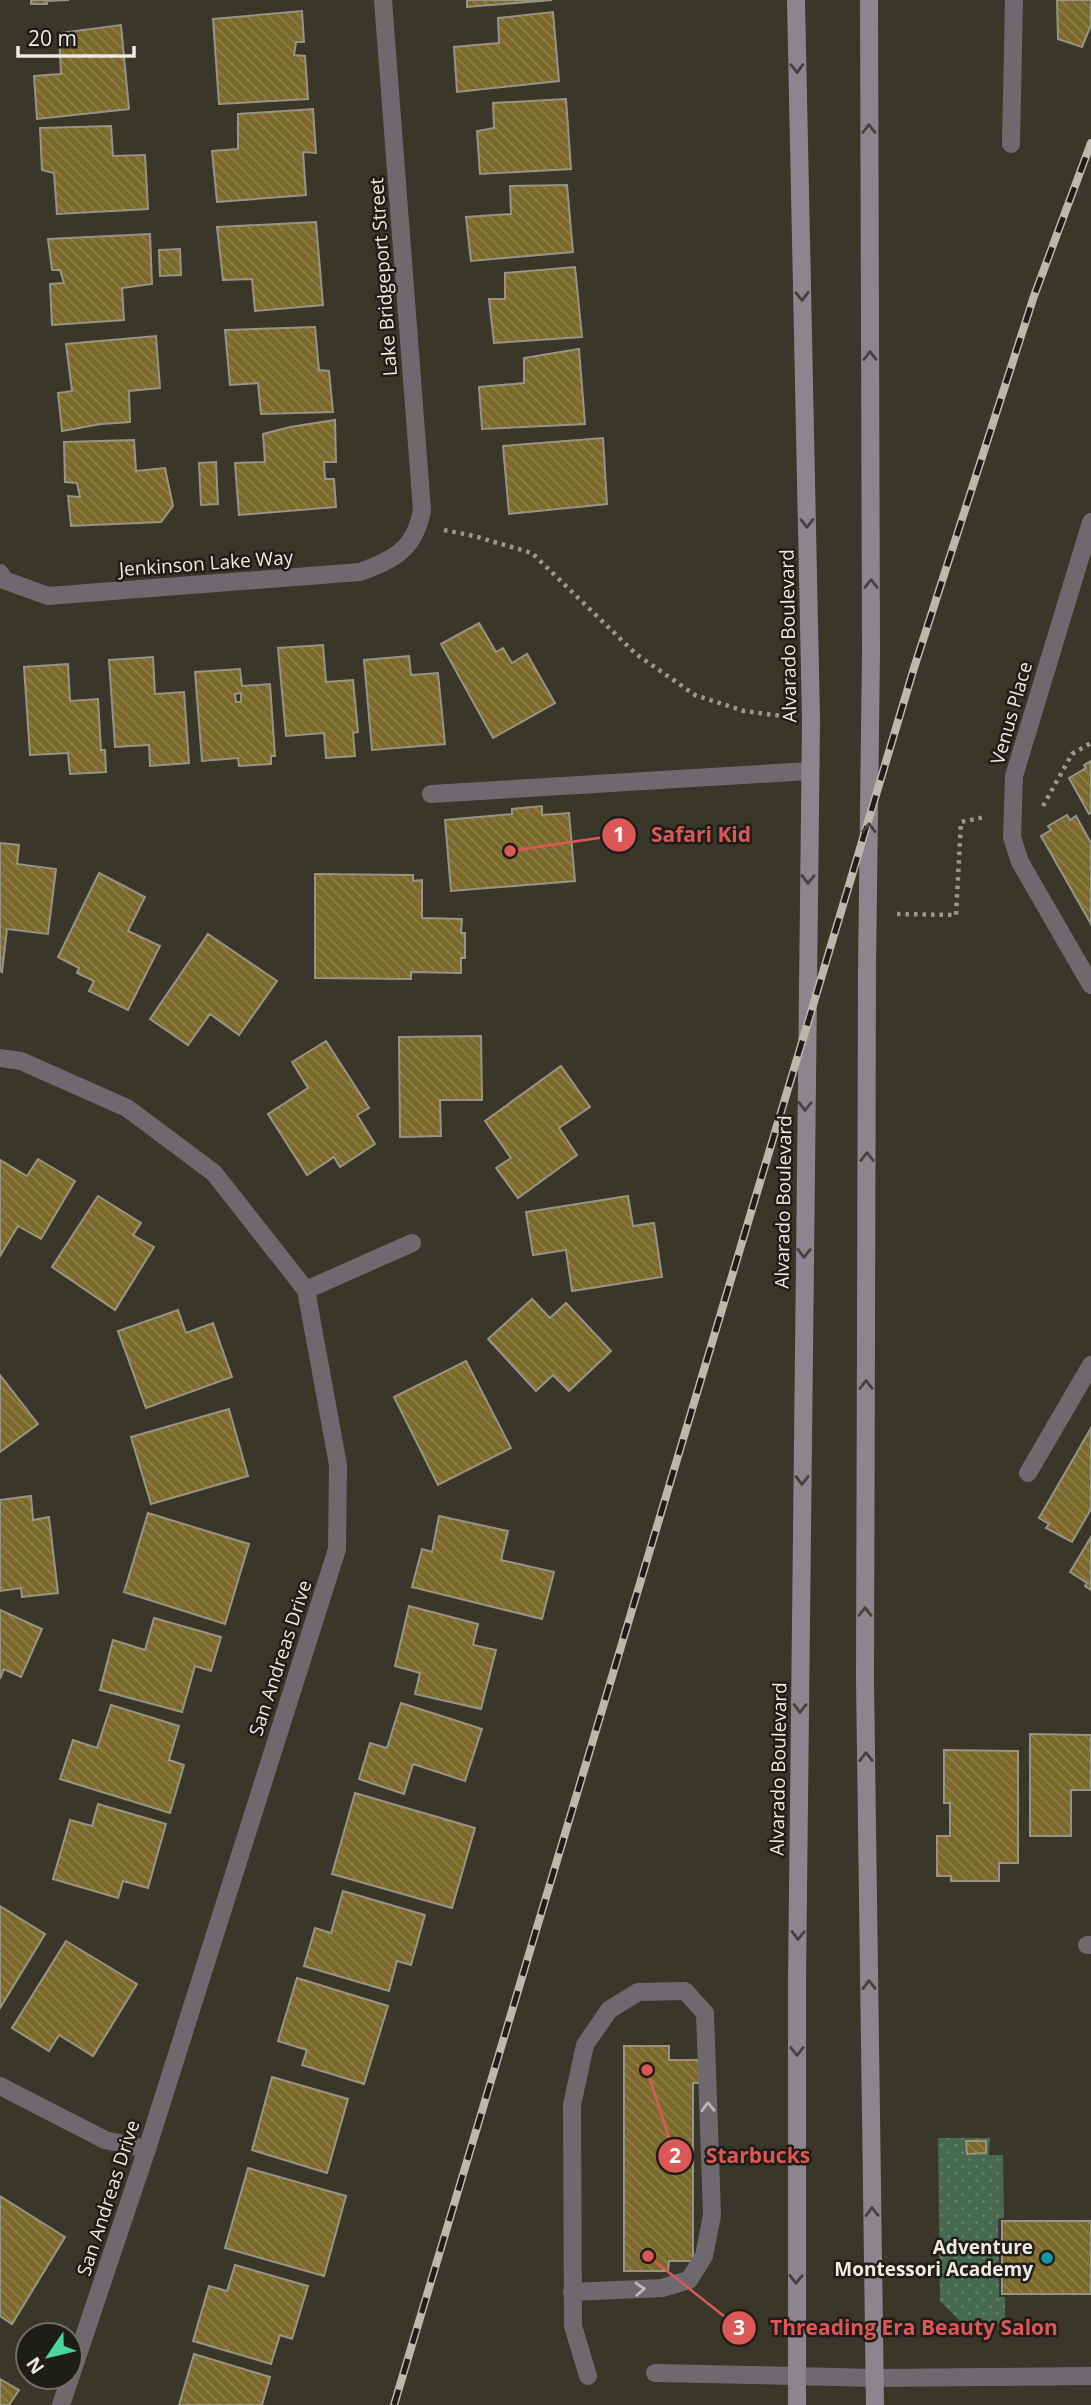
<svg xmlns="http://www.w3.org/2000/svg" width="1091" height="2405" font-family="'Open Sans',sans-serif">
<defs>
<pattern id="park-dots" width="8" height="8" patternUnits="userSpaceOnUse" patternTransform="scale(1.75)"><rect width="8" height="8" fill="#47694f"/><path d="M2 2h.1M6 6h.1" fill="none" stroke="#627f68" stroke-width="1.8" stroke-linecap="round"/></pattern>
<pattern id="building-back-hatch" width="6" height="6" patternUnits="userSpaceOnUse" patternTransform="scale(1.75)"><rect width="6" height="6" fill="#7b692b"/><path d="M-1 5l2 2M0 0l6 6M5-1l2 2" fill="none" stroke="#8e7f49"/></pattern>
</defs>
<rect width="100%" height="100%" fill="#3a3629"/>
<polygon fill="url(#park-dots)" points="938,2138 990,2138 989,2155 1003,2155 1004,2218 998,2219 999,2297 1005,2297 1005,2324 963,2324 940,2301"/>
<g fill="url(#building-back-hatch)" stroke="#989484" stroke-width="2" fill-rule="evenodd">
<polygon points="31,0 69,0 46,1 47,4 31,4"/>
<polygon points="467,0 552,0 467,7"/>
<polygon points="1057,0 1091,0 1091,25 1082,47 1058,39"/>
<polygon points="302,11 304,42 296,42 294,55 305,56 308,99 219,104 213,19"/>
<polygon points="553,12 559,81 457,92 454,47 499,43 498,18"/>
<polygon points="121,25 129,109 37,119 34,76 61,74 59,33"/>
<polygon points="566,99 571,169 480,174 477,131 494,128 493,103"/>
<polygon points="313,109 316,153 303,152 306,195 217,202 212,151 238,149 238,114"/>
<polygon points="111,126 113,156 145,155 148,209 57,214 54,173 42,170 40,128"/>
<polygon points="567,185 573,252 471,261 466,217 511,214 510,186"/>
<polygon points="316,222 323,305 255,311 252,279 223,280 217,227"/>
<polygon points="150,234 152,284 122,288 124,320 52,325 50,284 64,283 60,270 52,270 48,239"/>
<polygon points="180,249 181,275 160,276 159,250"/>
<polygon points="575,267 582,337 494,343 489,299 505,299 505,273"/>
<polygon points="315,327 319,370 329,371 333,412 261,414 258,383 230,385 225,330"/>
<polygon points="156,336 160,388 129,391 130,422 101,424 62,431 58,393 72,391 66,344"/>
<polygon points="579,349 585,424 482,429 479,387 524,383 524,358"/>
<polygon points="335,420 336,462 324,462 325,479 334,479 336,507 239,515 235,463 265,462 263,434 290,427"/>
<polygon points="603,438 607,504 509,514 503,446"/>
<polygon points="134,440 136,471 165,468 173,506 161,522 71,526 68,496 80,497 77,483 65,482 64,442"/>
<polygon points="216,462 218,504 201,505 199,463"/>
<polygon points="479,623 496,652 503,648 512,663 527,654 555,703 493,738 441,644"/>
<polygon points="323,645 326,682 353,680 358,732 353,733 355,756 326,758 324,733 286,736 278,648"/>
<polygon points="409,656 411,675 438,673 445,744 372,750 364,660"/>
<polygon points="153,657 155,694 184,692 189,763 150,766 149,745 115,747 109,660"/>
<polygon points="68,664 70,701 98,699 101,750 105,750 106,772 70,774 68,753 30,755 24,667"/>
<path d="M 240,669 L 242,686 L 270,684 L 275,756 L 271,756 L 271,764 L 239,766 L 238,758 L 202,761 L 195,672 ZM 241,693 L 241,702 L 236,702 L 235,694 Z"/>
<polygon points="1091,761 1091,813 1089,814 1069,778 1086,768 1084,765"/>
<polygon points="542,806 542,815 569,813 575,881 451,891 445,820 512,814 512,809"/>
<polygon points="1067,815 1070,820 1076,816 1091,843 1091,924 1041,836 1051,830 1048,826"/>
<polygon points="0,843 19,845 17,864 56,869 48,934 7,929 2,972 0,971"/>
<polygon points="99,873 145,897 128,931 160,946 128,1010 89,991 94,981 77,973 79,968 58,957"/>
<polygon points="315,874 413,875 413,881 422,880 422,918 462,919 461,933 465,933 465,958 461,958 461,973 411,972 411,979 315,978"/>
<polygon points="208,934 277,981 239,1035 210,1014 188,1045 150,1019"/>
<polygon points="481,1036 482,1100 440,1100 441,1136 400,1137 399,1037"/>
<polygon points="326,1041 369,1108 357,1115 375,1144 340,1167 334,1157 307,1175 268,1114 308,1088 292,1062"/>
<polygon points="561,1066 590,1107 559,1128 577,1155 518,1198 496,1168 511,1158 485,1121"/>
<polygon points="38,1159 75,1181 41,1239 18,1226 0,1256 0,1160 27,1176"/>
<polygon points="98,1196 141,1223 133,1235 154,1247 115,1310 52,1267"/>
<polygon points="628,1196 633,1226 654,1223 662,1277 572,1291 566,1250 533,1255 526,1212"/>
<polygon points="532,1299 550,1318 566,1303 611,1351 569,1391 553,1375 536,1391 488,1339"/>
<polygon points="178,1310 186,1333 213,1323 232,1377 146,1408 118,1331"/>
<polygon points="466,1361 511,1448 438,1485 394,1397"/>
<polygon points="0,1375 38,1424 0,1452"/>
<polygon points="229,1409 248,1476 151,1504 131,1437"/>
<polygon points="1091,1428 1091,1509 1072,1542 1046,1528 1049,1524 1039,1518"/>
<polygon points="31,1496 33,1520 49,1517 58,1593 22,1597 21,1588 0,1591 0,1500"/>
<polygon points="148,1513 249,1544 225,1624 124,1592"/>
<polygon points="439,1516 508,1531 501,1560 554,1572 542,1619 412,1587 422,1549 432,1552"/>
<polygon points="1091,1537 1091,1590 1085,1586 1087,1583 1070,1572"/>
<polygon points="409,1606 478,1624 473,1645 496,1650 481,1709 415,1694 420,1673 395,1666"/>
<polygon points="0,1610 42,1629 21,1677 4,1669 0,1679"/>
<polygon points="154,1618 221,1637 211,1671 195,1666 182,1712 100,1690 113,1640 145,1650"/>
<polygon points="401,1703 482,1729 465,1781 413,1764 404,1794 359,1779 370,1743 387,1748"/>
<polygon points="111,1705 179,1726 169,1760 184,1765 170,1813 60,1779 73,1740 97,1748"/>
<polygon points="1030,1734 1091,1735 1091,1790 1071,1790 1071,1836 1030,1836"/>
<polygon points="944,1750 1018,1751 1018,1863 999,1863 999,1881 951,1881 951,1876 937,1876 937,1836 950,1836 950,1803 944,1803"/>
<polygon points="355,1793 475,1828 452,1908 332,1874"/>
<polygon points="98,1804 166,1824 148,1888 123,1881 118,1898 53,1879 70,1820 92,1826"/>
<polygon points="343,1891 425,1915 411,1965 397,1961 389,1991 304,1966 315,1928 331,1933"/>
<polygon points="0,1906 45,1934 0,2008"/>
<polygon points="66,1941 137,1984 93,2056 59,2035 49,2051 12,2028"/>
<polygon points="297,1978 388,2006 364,2084 302,2065 307,2050 278,2041"/>
<polygon points="624,2046 669,2046 669,2060 699,2060 699,2083 693,2083 693,2261 669,2261 668,2271 624,2271"/>
<polygon points="272,2077 348,2099 327,2173 252,2150"/>
<polygon points="966,2141 986,2141 986,2153 967,2154"/>
<polygon points="248,2168 346,2196 324,2276 225,2248"/>
<polygon points="0,2196 65,2237 12,2324 0,2316"/>
<rect x="1002" y="2221" width="89" height="73"/>
<polygon points="235,2265 308,2286 292,2339 280,2335 271,2364 193,2341 209,2286 227,2291"/>
<polygon points="194,2354 270,2377 262,2405 179,2405"/>
<polygon points="0,2379 19,2390 9,2405 0,2405"/>
</g>
<g fill="none" stroke-linecap="round" stroke-linejoin="round">
<g stroke="#9b998e" stroke-width="4.5" stroke-dasharray="3.5 5" stroke-linecap="butt">
<polyline points="444,530 474,536 532,553 636,654 695,695 744,711 782,716"/>
<polyline points="1043,806 1072,754 1091,743"/>
<polyline points="897,914 956,915 961,822 985,817"/>
</g>
<g stroke="#6e696e" stroke-width="18">
<polyline points="1011,144 1014,0"/>
<polyline points="431,794 809,771"/>
<polyline points="572,2292 662,2288 689,2280 704,2256 712,2215 705,2013 685,1991 638,1992 609,2010 585,2045 572,2105 573,2326 588,2376"/>
<polyline points="655,2373 797,2376"/>
</g>
<g stroke="#6e696e" stroke-width="18">
<polyline points="1091,522 1014,776 1012,837 1020,862 1091,985"/>
<path d="M 0,573 L 4,580 L 48,596 L 360,572 C 395,559 415,549 422,510 L 383,0"/>
<polyline points="306,1290 412,1243"/>
<polyline points="1028,1473 1091,1365"/>
<polyline points="1087,1945 1091,1945"/>
<polyline points="0,2086 105,2140 147,2149"/>
</g>
<g stroke="#6e696e" stroke-width="18">
<polyline points="0,1058 21,1061 127,1108 214,1173 306,1290 338,1465 337,1549 147,2149 61,2405"/>
<polyline points="797,2376 874,2378 1091,2376"/>
</g>
<g stroke="#8c858d" stroke-width="18">
<polyline points="796,0 811,720 797,1983 797,2405"/>
<polyline points="869,0 871,652 867,970 865,1680 875,2405"/>
</g>
<defs>
<polyline id="rail" points="394,2405 914,668 1034,296 1091,143"/>
</defs>
<use href="#rail" stroke="#bbb8ae" stroke-width="8"/>
<use href="#rail" stroke="#1f1d18" stroke-width="5" stroke-dasharray="16" stroke-linecap="butt"/>
</g>
<defs><path id="oneway-chevron" d="M-2-3.5L2.5 0L-2 3.5" fill="none" stroke-width="1.6" stroke-linecap="round" stroke-linejoin="round" transform="scale(1.75)"/></defs>
<g stroke="#454141">
<use href="#oneway-chevron" transform="translate(797 68) rotate(89)"/>
<use href="#oneway-chevron" transform="translate(869 129) rotate(-90)"/>
<use href="#oneway-chevron" transform="translate(802 296) rotate(89)"/>
<use href="#oneway-chevron" transform="translate(870 356) rotate(-90)"/>
<use href="#oneway-chevron" transform="translate(807 523) rotate(89)"/>
<use href="#oneway-chevron" transform="translate(871 584) rotate(-90)"/>
<use href="#oneway-chevron" transform="translate(869 828) rotate(-89)"/>
<use href="#oneway-chevron" transform="translate(808 879) rotate(91)"/>
<use href="#oneway-chevron" transform="translate(805 1106) rotate(91)"/>
<use href="#oneway-chevron" transform="translate(867 1157) rotate(-90)"/>
<use href="#oneway-chevron" transform="translate(804 1253) rotate(91)"/>
<use href="#oneway-chevron" transform="translate(866 1385) rotate(-90)"/>
<use href="#oneway-chevron" transform="translate(802 1480) rotate(91)"/>
<use href="#oneway-chevron" transform="translate(865 1612) rotate(-90)"/>
<use href="#oneway-chevron" transform="translate(800 1708) rotate(91)"/>
<use href="#oneway-chevron" transform="translate(866 1757) rotate(-91)"/>
<use href="#oneway-chevron" transform="translate(798 1935) rotate(91)"/>
<use href="#oneway-chevron" transform="translate(869 1985) rotate(-91)"/>
<use href="#oneway-chevron" transform="translate(797 2051) rotate(90)"/>
<use href="#oneway-chevron" transform="translate(872 2212) rotate(-91)"/>
<use href="#oneway-chevron" transform="translate(796 2279) rotate(91)"/>
</g>
<g stroke="#bab6b3">
<use href="#oneway-chevron" transform="translate(708 2107) rotate(-92)"/>
<use href="#oneway-chevron" transform="translate(640 2289) rotate(-3)"/>
</g>
<circle fill="#0f9aa8" stroke="#1f1d18" stroke-width="2.5" cx="1047" cy="2258" r="7"/>
<g text-anchor="middle" stroke-width="5" stroke-linejoin="round" paint-order="stroke">
<g font-size="19" fill="#eceae1" stroke="#1f1d18">
<text transform="translate(383 277) rotate(-94)" y="7">Lake Bridgeport Street</text>
<text transform="translate(206 563) rotate(-4)" y="7">Jenkinson Lake Way</text>
<text transform="translate(788 636) rotate(-91)" y="7">Alvarado Boulevard</text>
<text transform="translate(1011 713) rotate(-74)" y="7">Venus Place</text>
<text transform="translate(783 1202) rotate(-89)" y="7">Alvarado Boulevard</text>
<text transform="translate(280 1658) rotate(-72)" y="7">San Andreas Drive</text>
<text transform="translate(778 1769) rotate(-89)" y="7">Alvarado Boulevard</text>
<text transform="translate(108 2198) rotate(-72)" y="7">San Andreas Drive</text>
</g>
<g font-size="19" font-weight="bold" fill="#eceae1" stroke="#1f1d18" text-anchor="end">
<text x="1033" y="2254">Adventure<tspan x="1033" dy="22">Montessori Academy</tspan></text>
</g>
</g>
<path fill="none" stroke="#dc5856" stroke-width="2.5" d="M510 851L619 835M647 2070L675 2156M648 2256L739 2328"/>
<g fill="#dc5856" stroke="#1f1d18" stroke-width="2.5">
<circle cx="510" cy="851" r="7"/>
<circle cx="647" cy="2070" r="7"/>
<circle cx="648" cy="2256" r="7"/>
<circle cx="619" cy="835" r="18"/>
<circle cx="675" cy="2156" r="18"/>
<circle cx="739" cy="2328" r="18"/>
</g>
<g font-size="21" text-anchor="middle" font-weight="bold" fill="#fff">
<text x="619" y="842">1</text>
<text x="675" y="2163">2</text>
<text x="739" y="2335">3</text>
</g>
<g font-size="21" text-anchor="middle" font-weight="bold" fill="#dc5856" stroke="#1f1d18" stroke-width="5" stroke-linejoin="round" paint-order="stroke">
<text x="701" y="842">Safari Kid</text>
<text x="758" y="2163">Starbucks</text>
<text x="914" y="2335">Threading Era Beauty Salon</text>
</g>
<g transform="translate(49 2356) rotate(235)"><circle r="33" fill="#1f1d18" stroke="#716f68" stroke-width="2"/>
<path d="M0-5L12 26L0 18L-12 26Z" fill="#49d49d"/>
<text y="-10" font-size="19" font-weight="bold" text-anchor="middle" fill="#eceae1">N</text>
</g>
<path d="M18 46v10h116v-10" fill="none" stroke="#eceae1" stroke-width="3.5"/>
<text x="28" y="46" font-size="21" fill="#eceae1" stroke="#1f1d18" stroke-width="5" paint-order="stroke">20 m</text>
</svg>
